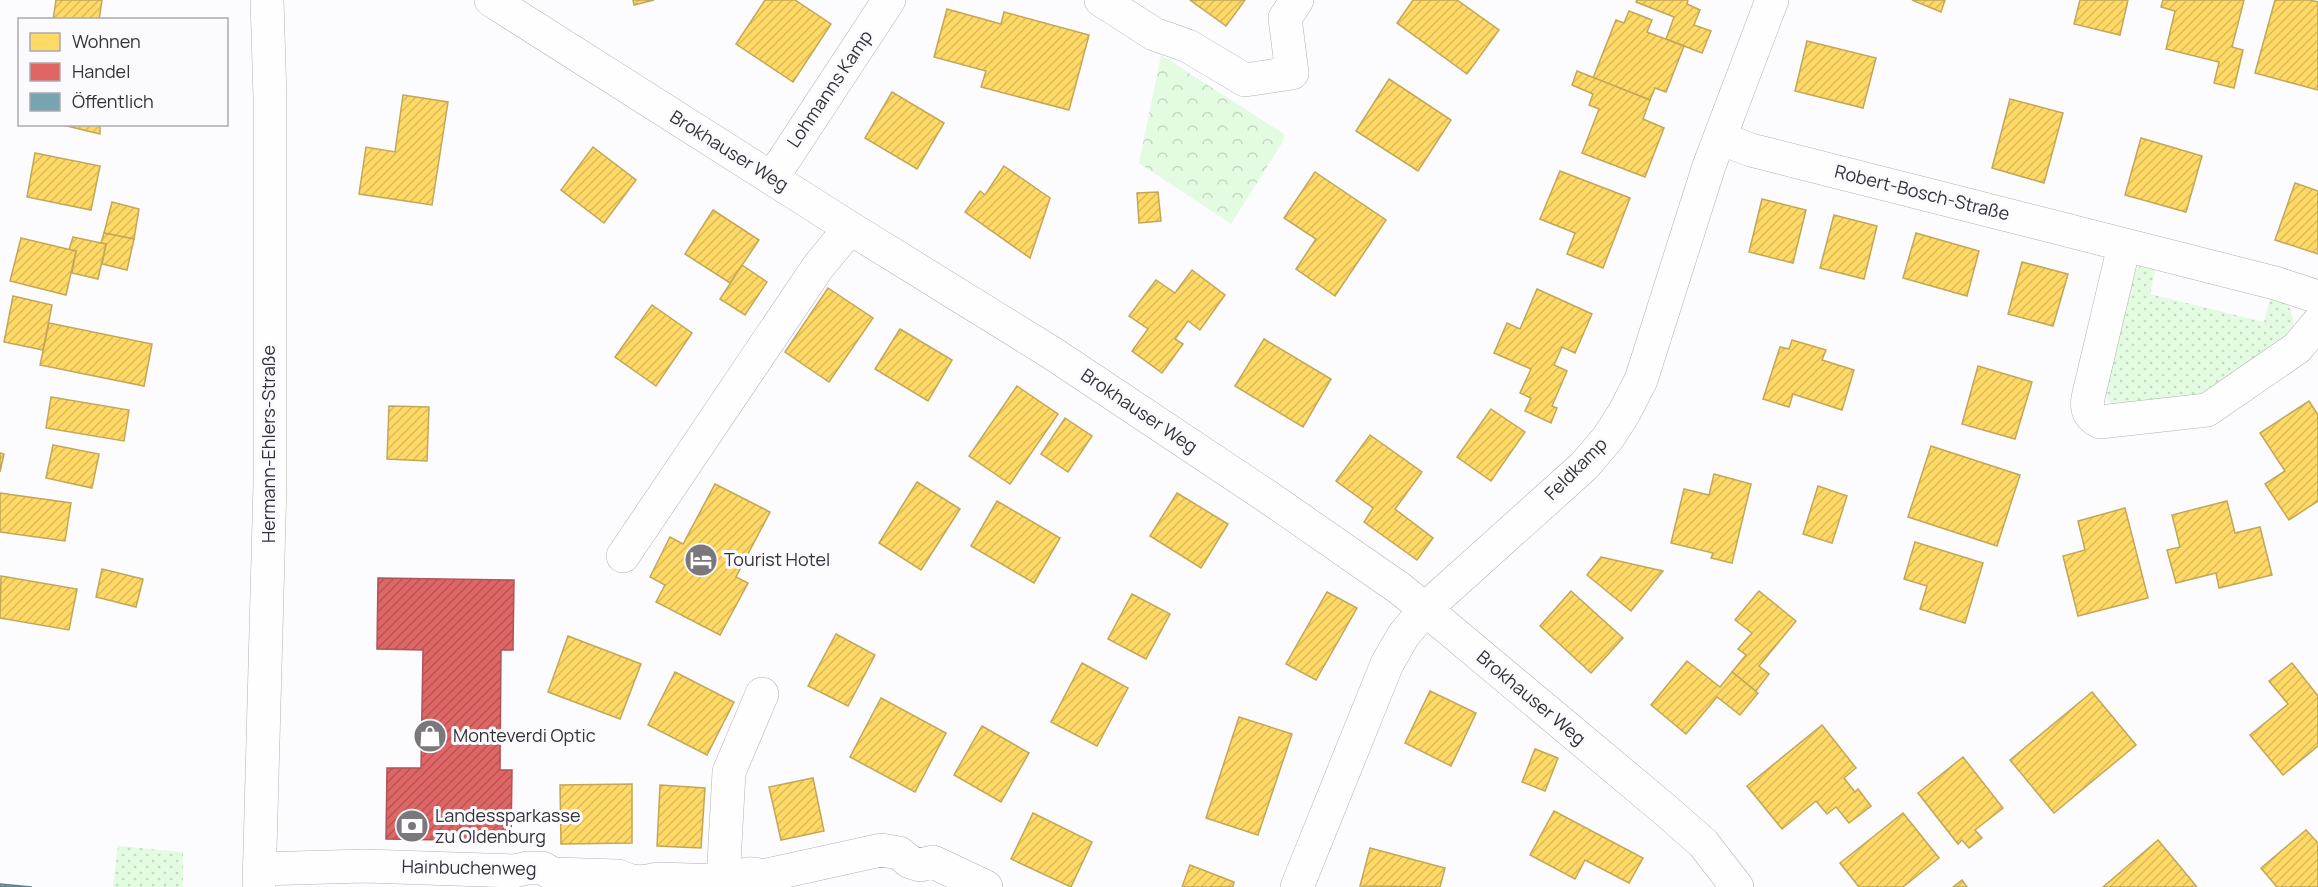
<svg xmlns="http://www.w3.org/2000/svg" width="2318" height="887" font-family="Manrope,sans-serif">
<defs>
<pattern id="grass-dots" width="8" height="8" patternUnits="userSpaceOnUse" patternTransform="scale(1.5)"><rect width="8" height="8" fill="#e3fce1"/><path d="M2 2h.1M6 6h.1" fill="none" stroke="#c3d8c2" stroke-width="1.8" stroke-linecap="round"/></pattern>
<pattern id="park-crowns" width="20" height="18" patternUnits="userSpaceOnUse" patternTransform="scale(1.5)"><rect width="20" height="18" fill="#e3fce1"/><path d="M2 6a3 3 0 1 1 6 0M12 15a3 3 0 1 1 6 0" fill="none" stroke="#c3d8c2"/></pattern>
<pattern id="homes-hatch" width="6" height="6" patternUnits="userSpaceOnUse" patternTransform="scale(1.5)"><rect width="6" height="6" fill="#ffd966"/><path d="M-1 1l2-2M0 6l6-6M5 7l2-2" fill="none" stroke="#dbbb59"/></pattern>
<pattern id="shops-hatch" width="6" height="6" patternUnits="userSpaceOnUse" patternTransform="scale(1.5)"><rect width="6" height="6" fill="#e06666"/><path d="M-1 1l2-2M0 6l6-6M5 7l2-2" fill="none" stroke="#b65555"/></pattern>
<pattern id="public-hatch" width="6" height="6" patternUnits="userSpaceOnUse" patternTransform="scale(1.5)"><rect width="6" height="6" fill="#76a5af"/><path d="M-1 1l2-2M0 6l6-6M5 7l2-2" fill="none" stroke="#62878f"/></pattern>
</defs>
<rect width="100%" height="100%" fill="#fcfbfd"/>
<g fill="url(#grass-dots)">
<polygon points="2143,263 2156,267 2150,294 2264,322 2271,295 2288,302 2294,323 2289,336 2203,395 2114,407 2107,399 2105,385 2134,272"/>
<polygon points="118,846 183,852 183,887 113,887"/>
</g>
<polygon fill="url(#park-crowns)" points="1161,55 1284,134 1282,143 1231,224 1139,163"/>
<g fill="url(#homes-hatch)" stroke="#c2a758" stroke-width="1.5">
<polygon points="56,0 102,0 99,20 53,20"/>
<polygon points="633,0 654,0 634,5"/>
<polygon points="765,0 795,0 831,24 793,82 736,44"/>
<polygon points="1190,0 1245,0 1226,26"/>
<polygon points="1413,0 1457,0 1499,30 1467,74 1397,23"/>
<polygon points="1637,0 1688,0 1687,4 1700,10 1694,25 1711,31 1702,53 1666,39 1674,17 1636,2"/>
<polygon points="1912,0 1945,0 1941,12"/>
<polygon points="2080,0 2128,0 2120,35 2074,24"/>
<polygon points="2163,0 2244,0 2232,47 2243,50 2234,88 2214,83 2219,62 2166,49 2175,11 2161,7"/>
<polygon points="2275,0 2310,0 2318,2 2318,90 2255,73"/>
<polygon points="947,9 1001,24 1004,12 1089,35 1069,110 981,87 986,71 934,57"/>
<polygon points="1629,11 1652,20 1647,32 1684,46 1666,92 1655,88 1650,100 1593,78 1616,20 1624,23"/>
<polygon points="1807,41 1876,58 1863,108 1795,91"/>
<polygon points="1577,71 1650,100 1643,119 1664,128 1645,177 1582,153 1599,109 1589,105 1593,94 1572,85"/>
<polygon points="1389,79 1451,120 1418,171 1356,131"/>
<polygon points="892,92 944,123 917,169 865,138"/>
<polygon points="403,95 448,102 432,205 359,194 366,147 395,152"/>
<polygon points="2010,99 2063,113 2044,183 1992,168"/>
<polygon points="59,124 100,124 100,134"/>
<polygon points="2141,138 2202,156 2186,212 2125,195"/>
<polygon points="593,147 636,180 604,223 561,190"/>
<polygon points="35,153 100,166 91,210 27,197"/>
<polygon points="1004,166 1050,198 1030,258 965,212 980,191 985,195"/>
<polygon points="1560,171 1630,198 1603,268 1567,254 1575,233 1540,219"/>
<polygon points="1315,172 1386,220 1335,296 1296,269 1316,239 1284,218"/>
<polygon points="2295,183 2318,191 2318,254 2275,240"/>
<polygon points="1158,192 1161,221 1139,223 1137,193"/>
<polygon points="1762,199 1806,210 1793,263 1749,252"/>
<polygon points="112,202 139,209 134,239 104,233"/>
<polygon points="713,210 759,240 730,283 685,254"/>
<polygon points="1834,215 1877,226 1864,279 1820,268"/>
<polygon points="104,233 134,239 127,270 102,264 106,244 101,243"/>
<polygon points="1916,233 1979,251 1967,296 1903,278"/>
<polygon points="73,237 106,244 98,279 72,273 76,251 69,250"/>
<polygon points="21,238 76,251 66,295 10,281"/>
<polygon points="2022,262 2068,274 2053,326 2008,314"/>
<polygon points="742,265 767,282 745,315 720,299"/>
<polygon points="1192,270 1225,295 1200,330 1188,321 1175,339 1183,344 1162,373 1132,351 1148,329 1129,316 1156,280 1175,293"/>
<polygon points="828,288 873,318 829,382 785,352"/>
<polygon points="1537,289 1592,314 1575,353 1562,347 1554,365 1567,371 1552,406 1557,408 1551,423 1525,411 1531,398 1520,393 1531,369 1494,353 1507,323 1520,329"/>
<polygon points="13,296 52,305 43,350 4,342"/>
<polygon points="652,305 692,333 656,386 615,357"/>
<polygon points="49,323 152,344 144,386 40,365"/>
<polygon points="900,329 952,360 928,401 875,369"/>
<polygon points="1264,339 1331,379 1303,427 1235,386"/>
<polygon points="1792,340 1826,350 1822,360 1854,370 1842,410 1793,394 1789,407 1763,399 1780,347 1789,349"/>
<polygon points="1978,366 2032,382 2015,439 1962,424"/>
<polygon points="1017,386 1058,414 1010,484 969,456"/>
<polygon points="51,397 129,410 124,441 46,428"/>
<polygon points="2309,401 2318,415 2318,501 2289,520 2265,484 2285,471 2260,433"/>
<polygon points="389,406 429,407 427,461 387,459"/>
<polygon points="1491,409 1525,432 1491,481 1457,457"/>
<polygon points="1065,418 1092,436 1068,472 1041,454"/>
<polygon points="1370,435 1422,472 1395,509 1433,538 1417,560 1364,522 1373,508 1336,481"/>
<polygon points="53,445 99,454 92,488 46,478"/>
<polygon points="1931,446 2020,475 1997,546 1908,517"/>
<polygon points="0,453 4,454 0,472"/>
<polygon points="1714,474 1751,484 1732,563 1711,558 1713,553 1671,543 1684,489 1709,495"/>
<polygon points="917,482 960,509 921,570 879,543"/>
<polygon points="715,484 770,512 736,577 748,583 720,635 656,602 665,585 650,577 670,537 683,544"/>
<polygon points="1818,486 1847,496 1832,543 1803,534"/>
<polygon points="0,493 71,503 65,541 0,532"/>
<polygon points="1177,493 1228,524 1201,568 1150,536"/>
<polygon points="997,501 1060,538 1034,583 971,546"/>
<polygon points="2227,501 2235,533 2260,527 2272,575 2219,588 2216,573 2176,583 2167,550 2180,547 2172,515"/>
<polygon points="2125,508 2148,598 2078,616 2063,556 2085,550 2078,521"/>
<polygon points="1915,542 1983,563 1965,623 1920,609 1927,586 1904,579"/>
<polygon points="1601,557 1663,571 1631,611 1587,575"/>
<polygon points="102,569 143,579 136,607 96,597"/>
<polygon points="1,576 77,589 69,630 0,618"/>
<polygon points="1571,591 1623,638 1591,673 1540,626"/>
<polygon points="1759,591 1796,621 1759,666 1769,674 1756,691 1732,672 1746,655 1738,649 1752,633 1735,620"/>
<polygon points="1327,592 1357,608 1316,680 1286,664"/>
<polygon points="1132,594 1170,614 1146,659 1108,639"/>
<polygon points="836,634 875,655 848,706 808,686"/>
<polygon points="568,636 641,664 620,719 548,692"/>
<polygon points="1687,661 1720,687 1732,672 1758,693 1740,715 1717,697 1686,734 1651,705"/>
<polygon points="1082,663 1128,688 1097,746 1051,722"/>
<polygon points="2292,663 2318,696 2318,746 2283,775 2250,735 2288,704 2269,681"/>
<polygon points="675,672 734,702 707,755 648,725"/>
<polygon points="1430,691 1476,713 1451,766 1405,743"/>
<polygon points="2092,692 2136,745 2054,813 2010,760"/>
<polygon points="881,698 946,733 915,792 850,757"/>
<polygon points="1239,717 1292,734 1258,835 1206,818"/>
<polygon points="1822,725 1856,768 1844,778 1855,792 1858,789 1871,806 1849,823 1836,807 1827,814 1816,801 1782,829 1747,786"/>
<polygon points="982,726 1029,753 1001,802 954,775"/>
<polygon points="1535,749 1558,758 1545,791 1522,782"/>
<polygon points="1963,757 2003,808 1975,830 1982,838 1969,848 1962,840 1958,844 1918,793"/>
<polygon points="813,778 824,831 781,840 769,787"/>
<polygon points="632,784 632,843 561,844 560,785"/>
<polygon points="660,785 705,788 701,848 657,846"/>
<polygon points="1554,811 1643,858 1629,883 1585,860 1575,879 1530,855"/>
<polygon points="1033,813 1092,842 1071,887 1011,859"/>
<polygon points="1903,813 1939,858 1903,887 1859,887 1840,863"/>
<polygon points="2306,830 2318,843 2318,887 2277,887 2261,868"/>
<polygon points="2158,840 2197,887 2103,887"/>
<polygon points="1370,848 1445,868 1440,887 1360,886"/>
<polygon points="1190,865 1234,882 1233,887 1182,887"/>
<polygon points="1962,880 1967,887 1953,887"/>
</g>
<polygon fill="url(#shops-hatch)" stroke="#ac5658" stroke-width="1.5" points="378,578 514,580 513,650 501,650 500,770 512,770 511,841 386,839 387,768 421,768 423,650 377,649"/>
<polygon fill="url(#public-hatch)" stroke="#62828b" stroke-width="1.5" points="0,884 21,886 32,887 0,887"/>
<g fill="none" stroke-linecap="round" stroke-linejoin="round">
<defs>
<g id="minor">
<polyline points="491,0 850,228 1052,353 1268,497 1399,588 1425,609 1663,808 1703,843 1737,887"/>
<polyline points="1101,0 1154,34 1188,46 1245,80 1292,73 1285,18 1297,0"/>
<polyline points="1720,138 1751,150 2275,283 2318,297"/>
<polyline points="772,178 889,0"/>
<path d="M 2124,246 L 2088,398 C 2086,410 2090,417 2100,422 L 2207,410 L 2297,348 L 2318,323"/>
<polyline points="623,556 818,267 850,228"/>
<path d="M 259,869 L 365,866 L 514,871 L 527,868 L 542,868 L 553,874 L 618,876 L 631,881 L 643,882 L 658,879 L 723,881 C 742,880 740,869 763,876 L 881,850 L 899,853 L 910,862 L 920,865 L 933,862 L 986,887"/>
<polyline points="723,881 729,772 762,694"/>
<polyline points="259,887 270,484 270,98 267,0"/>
<polyline points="1297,887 1387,664 1403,636 1425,609 1584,466 1608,438 1624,413 1641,380 1709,166 1772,0"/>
</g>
</defs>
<use href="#minor" stroke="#b2b1b4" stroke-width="34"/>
<use href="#minor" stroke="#fffeff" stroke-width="33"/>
</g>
<defs>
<symbol id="hotel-disc" viewBox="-11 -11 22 22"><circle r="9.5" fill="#7a787d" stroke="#fbfafe"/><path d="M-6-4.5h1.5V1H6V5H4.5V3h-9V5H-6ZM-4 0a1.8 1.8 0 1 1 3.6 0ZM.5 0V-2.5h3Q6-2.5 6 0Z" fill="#fff"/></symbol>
<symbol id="shop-disc" viewBox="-11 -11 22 22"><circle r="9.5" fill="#7a787d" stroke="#fbfafe"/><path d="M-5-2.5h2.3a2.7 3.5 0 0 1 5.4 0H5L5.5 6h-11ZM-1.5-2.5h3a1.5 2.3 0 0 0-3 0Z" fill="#fff"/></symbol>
<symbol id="bank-disc" viewBox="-11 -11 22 22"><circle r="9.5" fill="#7a787d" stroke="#fbfafe"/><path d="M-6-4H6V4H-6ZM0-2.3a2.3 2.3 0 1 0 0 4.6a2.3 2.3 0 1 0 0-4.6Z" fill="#fff"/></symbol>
</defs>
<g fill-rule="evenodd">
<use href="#hotel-disc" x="682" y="541" width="38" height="38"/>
<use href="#shop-disc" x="411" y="717" width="38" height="38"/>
<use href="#bank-disc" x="393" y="807" width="38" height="38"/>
</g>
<g text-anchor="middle" stroke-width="6" stroke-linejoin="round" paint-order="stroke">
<g font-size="18" fill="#343238" stroke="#fbfafe">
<text transform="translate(830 89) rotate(-56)" y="6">Lohmanns Kamp</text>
<text transform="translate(729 151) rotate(32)" y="6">Brokhauser Weg</text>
<text transform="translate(1922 193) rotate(14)" y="6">Robert-Bosch-Straße</text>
<text transform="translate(1139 411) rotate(34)" y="6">Brokhauser Weg</text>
<text transform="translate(269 444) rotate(-90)" y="6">Hermann-Ehlers-Straße</text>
<text transform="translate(1576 469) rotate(-45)" y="6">Feldkamp</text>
<text transform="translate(1531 698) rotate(40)" y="6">Brokhauser Weg</text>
<text transform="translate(469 868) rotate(1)" y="6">Hainbuchenweg</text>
</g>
<g font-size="18" fill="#343238" stroke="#fbfafe" text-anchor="start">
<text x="724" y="566">Tourist Hotel</text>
<text x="453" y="742">Monteverdi Optic</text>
<text x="435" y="822">Landessparkasse<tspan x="435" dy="21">zu Oldenburg</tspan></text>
</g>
</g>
<rect x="18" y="18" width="210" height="108" fill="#fbfafe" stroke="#abaaaf" stroke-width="1.5"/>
<rect x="30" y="33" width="30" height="18" fill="#ffd966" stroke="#abaaaf" stroke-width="1.5"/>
<text x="72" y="48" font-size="18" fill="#343238">Wohnen</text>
<rect x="30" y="63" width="30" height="18" fill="#e06666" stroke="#abaaaf" stroke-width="1.5"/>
<text x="72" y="78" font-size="18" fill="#343238">Handel</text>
<rect x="30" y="93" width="30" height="18" fill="#76a5af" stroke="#abaaaf" stroke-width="1.5"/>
<text x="72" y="108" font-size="18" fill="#343238">Öffentlich</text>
</svg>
